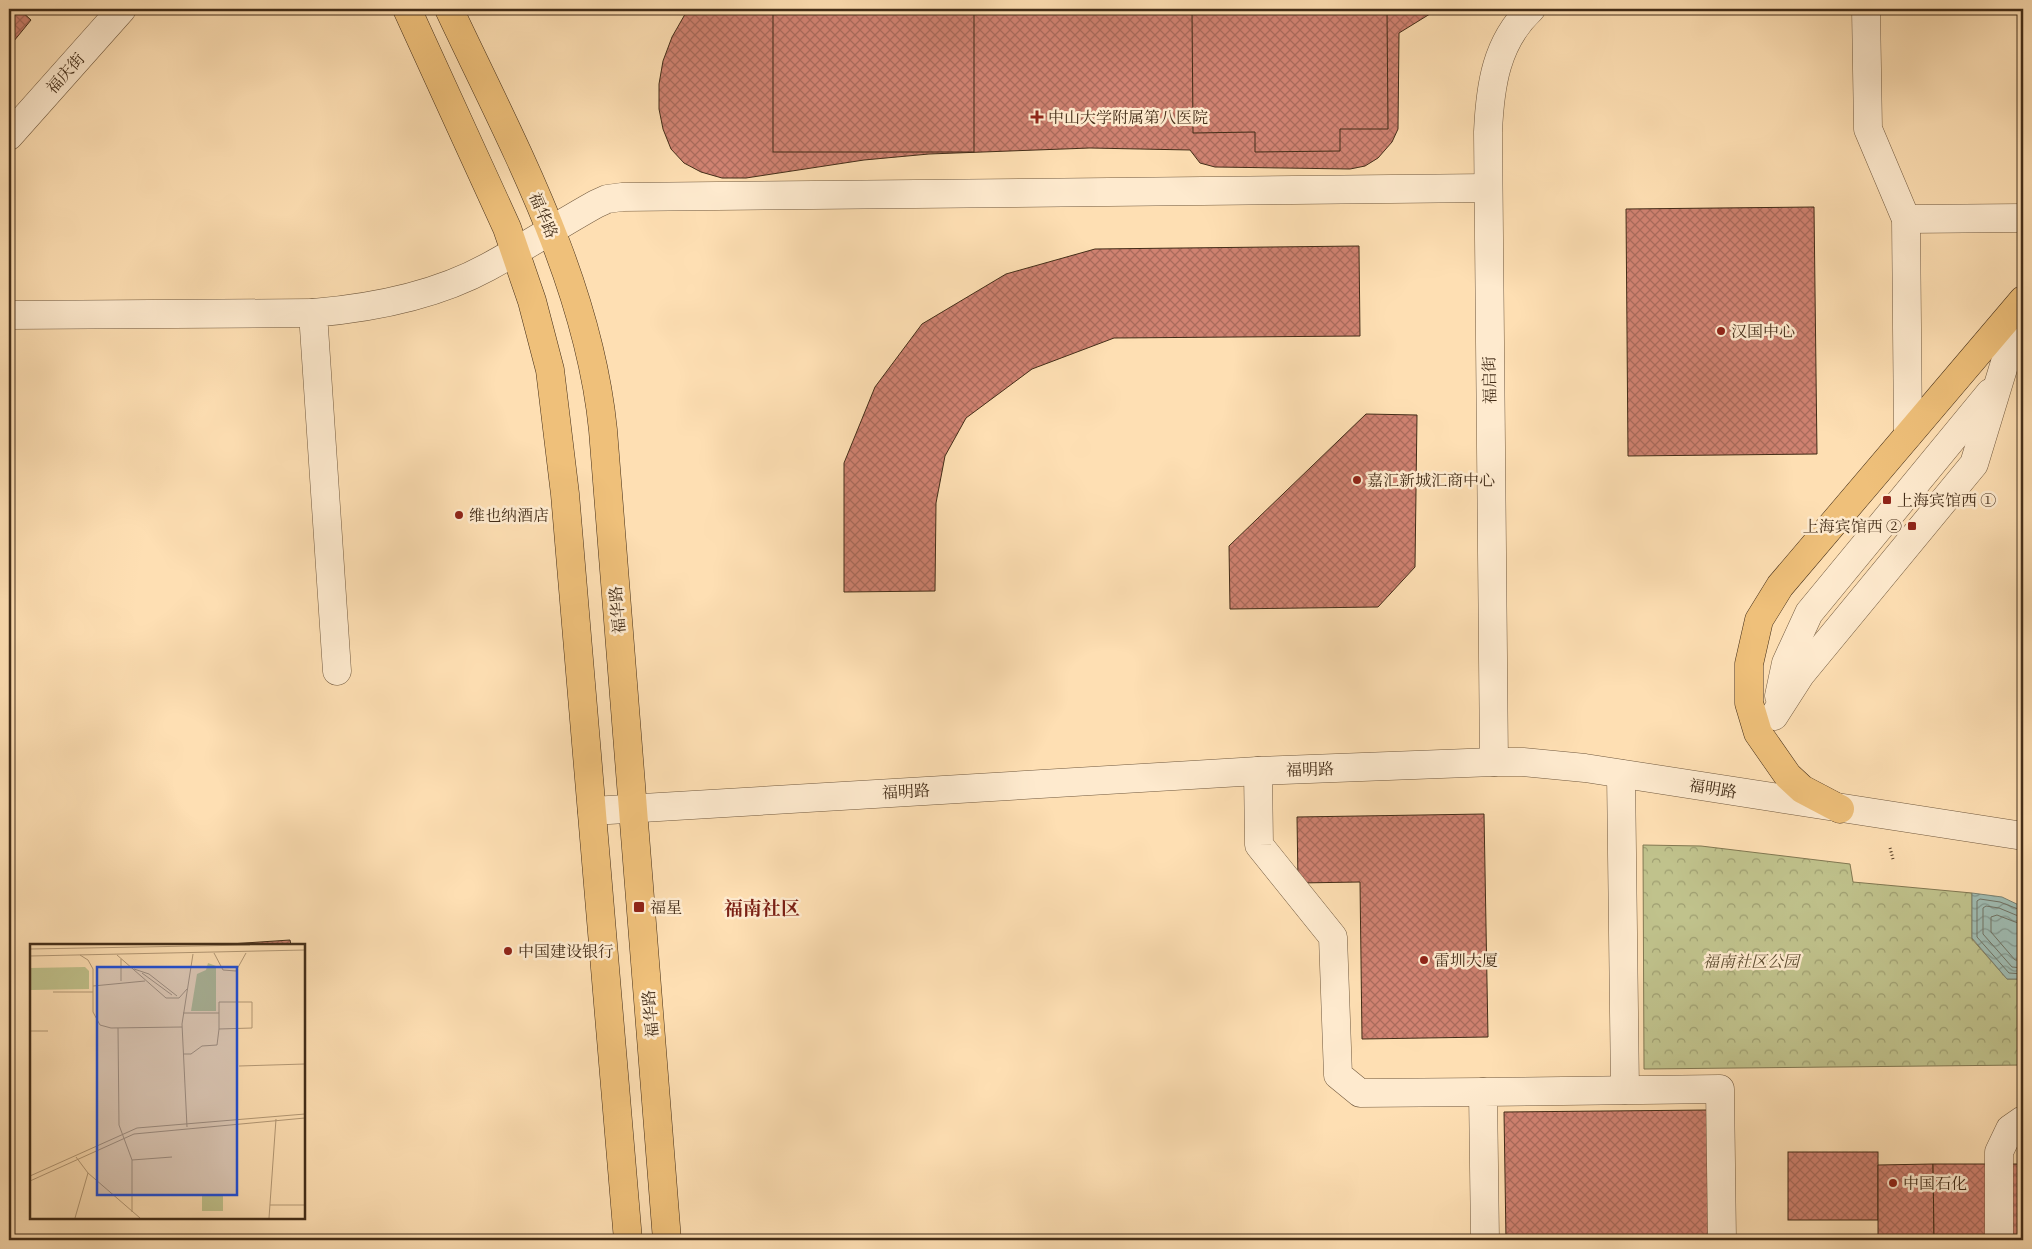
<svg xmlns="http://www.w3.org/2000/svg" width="2032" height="1249" font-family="'Libre Bodoni','Noto Serif SC',serif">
<defs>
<pattern id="forest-crowns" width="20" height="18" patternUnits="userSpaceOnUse" patternTransform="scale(1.25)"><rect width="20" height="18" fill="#c0c28c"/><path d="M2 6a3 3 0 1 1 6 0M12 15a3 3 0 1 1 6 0" fill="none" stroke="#9e9e71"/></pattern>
<pattern id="water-waves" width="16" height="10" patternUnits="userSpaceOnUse" patternTransform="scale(1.25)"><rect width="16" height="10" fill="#a0bcb2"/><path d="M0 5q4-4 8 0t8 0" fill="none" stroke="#849990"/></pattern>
<pattern id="building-cross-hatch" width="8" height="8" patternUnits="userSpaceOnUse" patternTransform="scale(1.25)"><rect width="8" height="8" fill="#d08271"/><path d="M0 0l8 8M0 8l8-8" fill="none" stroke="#aa6b5c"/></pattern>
</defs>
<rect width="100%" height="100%" fill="#fedfb3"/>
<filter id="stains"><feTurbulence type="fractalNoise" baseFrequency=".004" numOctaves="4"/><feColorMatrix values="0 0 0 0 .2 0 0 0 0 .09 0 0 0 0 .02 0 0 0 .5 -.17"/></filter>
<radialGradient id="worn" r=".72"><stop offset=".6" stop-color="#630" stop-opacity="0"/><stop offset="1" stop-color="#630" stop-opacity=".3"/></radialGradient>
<polygon fill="url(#forest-crowns)" stroke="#827852" points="1643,845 1701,846 1850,864 1853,882 1972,893 1972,939 2007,979 2023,979 2023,1065 1644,1069"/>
<polygon fill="url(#water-waves)" stroke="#7b8374" points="1972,893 2002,897 2023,907 2023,979 2007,979 1972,938"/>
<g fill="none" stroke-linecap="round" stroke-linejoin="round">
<g stroke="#727465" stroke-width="1">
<polyline points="2023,911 2000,902 1980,899 1977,901 1977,937 2009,973 2023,974"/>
<polyline points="2023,918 1999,908 1986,906 1983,908 1983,934 2012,967 2023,968"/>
<polyline points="2023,925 1997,915 1991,917 1991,932 2015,960 2023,960"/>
</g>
</g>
<g fill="url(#building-cross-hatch)" stroke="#432d18">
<polygon points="9,9 19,9 31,20 9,47"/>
<polygon points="688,9 1438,9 1399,33 1398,129 1392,142 1378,158 1365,166 1350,169 1215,167 1200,163 1190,150 1090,148 929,154 864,160 746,178 722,178 701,172 684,163 671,149 663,129 659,109 659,84 663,61 672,37"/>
<rect x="773" y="9" width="201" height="143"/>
<polygon points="1192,9 1387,9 1388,129 1340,129 1340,151 1255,152 1255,132 1193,133"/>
<polygon points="1814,207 1817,454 1628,456 1626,209"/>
<polygon points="1359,246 1360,336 1114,338 1032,369 966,418 945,456 936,503 935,591 844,592 844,463 875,387 922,324 1006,274 1095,249"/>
<polygon points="1366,414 1417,415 1415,567 1378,607 1230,609 1229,546"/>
<polygon points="1484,814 1488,1037 1362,1039 1360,882 1298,883 1297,817"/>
<polygon points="290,940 291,945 231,945 230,944"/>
<polygon points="1708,1110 1710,1240 1506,1240 1504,1112"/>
<rect x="1788" y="1152" width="90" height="68"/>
<polygon points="1933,1164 1934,1240 1878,1240 1878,1165"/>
<polygon points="1933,1164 2023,1164 2023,1237 1934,1237"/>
</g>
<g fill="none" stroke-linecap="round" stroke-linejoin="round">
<defs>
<g id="minor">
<polyline points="1866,9 1868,129 1906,219 1908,435"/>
<polyline points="9,136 122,9"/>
<polyline points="1906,219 2023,218"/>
<polyline points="9,315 313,313"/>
<path d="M 337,671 L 313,313 C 372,308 435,296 488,267 C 525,247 560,224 596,204 L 607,199 L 622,197 L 1487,188"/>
<polyline points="1779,696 1786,663 1809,613 1990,393"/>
<polyline points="1774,716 1801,674 1974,464 2023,303"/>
<path d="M 1494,762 L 1488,132 C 1490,86 1496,42 1531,9"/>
<polyline points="1258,771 1259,845 1333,937 1338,1075 1360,1093 1483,1092"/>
<polyline points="1621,774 1625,1090"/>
<polyline points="592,811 1258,771 1494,762 1523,762 1585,768 2023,836"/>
<polyline points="1485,1240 1483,1092 1720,1089 1722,1240"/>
<polyline points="1999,1240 1999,1152 2010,1129 2023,1120"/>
</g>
<g id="major">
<polyline points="407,9 507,228 532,301 550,370 565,494 628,1240"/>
<path d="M 449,9 C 512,143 588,280 603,430 L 667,1240"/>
<polyline points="1840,809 1802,789 1788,776 1758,733 1749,703 1749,664 1759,620 1780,586 2023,300"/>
</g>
</defs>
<use href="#minor" stroke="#725a3f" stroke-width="29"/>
<use href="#major" stroke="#432d18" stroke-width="29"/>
<polyline stroke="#432d18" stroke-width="3" stroke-dasharray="1 2.5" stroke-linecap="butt" points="1890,848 1893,859"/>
<use href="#minor" stroke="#feeace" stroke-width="28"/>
<use href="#major" stroke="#efc07a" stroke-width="28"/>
</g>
<g fill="#8f2418" stroke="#feeace" stroke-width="2">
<path d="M1034.5 109.5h5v5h5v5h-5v5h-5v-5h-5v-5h5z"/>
<circle cx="1721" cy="331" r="5"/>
<circle cx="1357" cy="480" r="5"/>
<rect x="1882" y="495" width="10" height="10" rx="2.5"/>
<circle cx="459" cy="515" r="5"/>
<rect x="1907" y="521" width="10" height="10" rx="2.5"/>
<rect x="633" y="901" width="12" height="12" rx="2.5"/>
<circle cx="508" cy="951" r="5"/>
<circle cx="1424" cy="960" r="5"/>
<circle cx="1893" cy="1183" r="5"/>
</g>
<g text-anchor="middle" stroke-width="5" stroke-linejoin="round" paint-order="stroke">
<g font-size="16" fill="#432d18" stroke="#feeace">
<text transform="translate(65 73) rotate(-48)" y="6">福庆街</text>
<text transform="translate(544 215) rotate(67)" y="6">福华路</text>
<text transform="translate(1489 380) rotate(-91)" y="6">福启街</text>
<text transform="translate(617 610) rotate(-95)" y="6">福华路</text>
<text transform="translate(1310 769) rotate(-2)" y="6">福明路</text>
<text transform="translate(1713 788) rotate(9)" y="6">福明路</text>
<text transform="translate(906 791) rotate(-3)" y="6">福明路</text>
<text transform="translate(650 1014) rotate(-95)" y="6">福华路</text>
</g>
<g font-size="16" fill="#432d18" stroke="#feeace" text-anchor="start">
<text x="1048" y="123">中山大学附属第八医院</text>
<text x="1731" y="337">汉国中心</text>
<text x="1367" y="486">嘉汇新城汇商中心</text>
<text x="1897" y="506">上海宾馆西 ①</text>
<text x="469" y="521">维也纳酒店</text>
<text x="1902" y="532" text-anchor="end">上海宾馆西 ②</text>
<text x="650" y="913">福星</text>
<text x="518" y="957">中国建设银行</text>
<text x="1434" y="966">雷圳大厦</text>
<text x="1903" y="1189">中国石化</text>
</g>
<g font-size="16" font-style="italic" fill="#5c4b2f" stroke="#feeace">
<text x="1751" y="967">福南社区公园</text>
</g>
<g font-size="19" font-weight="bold" fill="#7a1f14" stroke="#feeace">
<text x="762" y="915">福南社区</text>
</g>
</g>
<g transform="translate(30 944)">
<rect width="275" height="275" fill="#fedfb3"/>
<path d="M 172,251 L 193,251 L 193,267 L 172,267 Z" fill="#c0c28c"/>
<path d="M 178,19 L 186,22 L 186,67 L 161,67 L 167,30 L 176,26 ZM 55,23 L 59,27 L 59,45 L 0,46 L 0,24 Z" fill="#c0c28c"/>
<path fill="none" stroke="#b39875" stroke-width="1" d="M 0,5 L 220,1M 184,9 L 193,26 L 206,27 L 216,9M 50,11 L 58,16 L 63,25 L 63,68 L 70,81 L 81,84 L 152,83M 87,11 L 136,54 L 149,54 L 157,45M 0,12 L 275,6M 91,15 L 91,37M 104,25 L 119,30 L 147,52M 112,29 L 142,51M 63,42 L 115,37M 23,48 L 63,48M 189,58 L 222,58 L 222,84 L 189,85 ZM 153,69 L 189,69M 88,84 L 89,181 L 102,216 L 142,213M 0,87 L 18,87M 153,110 L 161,110 L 172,102 L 187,101 L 189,85M 209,122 L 275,120M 157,183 L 152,80 L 163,10M 46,213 L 58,229 L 110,274M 102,216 L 102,268M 0,232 L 107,184 L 275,170M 0,237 L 104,190 L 275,174M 240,261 L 275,261M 45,274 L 58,229M 239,274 L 246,175"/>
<path fill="#1d4ed8" fill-opacity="0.15" stroke="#1d4ed8" stroke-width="2.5" d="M 67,23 L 207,23 L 207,251 L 67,251 Z"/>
<rect width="275" height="275" fill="none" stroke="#432d18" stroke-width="2.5"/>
</g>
<rect width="2032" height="1249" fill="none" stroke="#fedfb3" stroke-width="30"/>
<rect x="10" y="10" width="2012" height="1229" fill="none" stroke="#432d18" stroke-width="2.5"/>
<rect x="15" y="15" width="2002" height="1219" fill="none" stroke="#432d18"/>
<rect width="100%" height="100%" filter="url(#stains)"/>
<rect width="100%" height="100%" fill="url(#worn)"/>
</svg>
